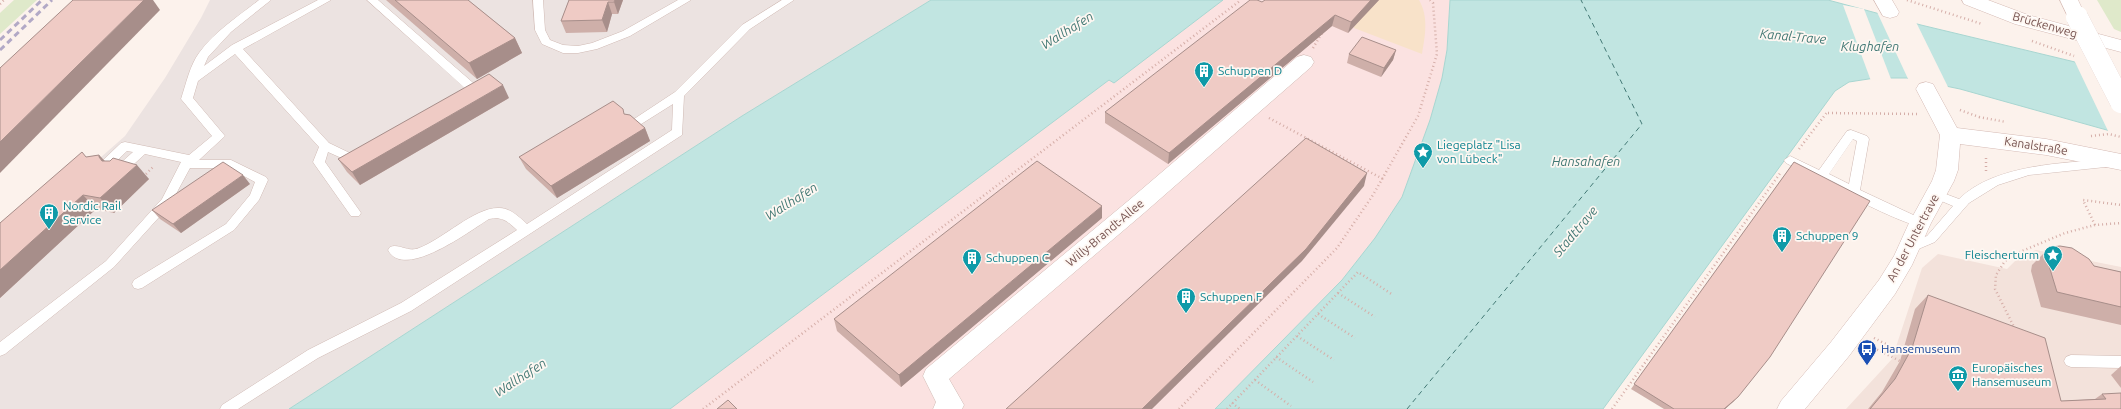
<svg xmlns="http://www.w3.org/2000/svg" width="2121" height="409" font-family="Ubuntu,sans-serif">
<rect width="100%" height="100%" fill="#fcf2ec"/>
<polygon fill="#f3e2db" points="2036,250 2121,267 2121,409 1846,409 1892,359 1922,268 1938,254 2007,269 2018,258"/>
<polygon fill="#fbe2e1" points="1223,0 1450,0 1447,50 1442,78 1430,120 1402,197 1375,238 1342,280 1215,409 670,409 1109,80 1114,82"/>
<polygon fill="#ece3e1" points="210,0 931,0 742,116 289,409 0,409 0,246 125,136 165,78 201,18"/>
<g fill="#dfe9ca">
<polygon points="14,0 37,0 0,34 0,13"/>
<polygon points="2097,0 2121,0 2121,32 2114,29"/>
</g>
<path fill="#f8e2c9" d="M 1350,0 L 1419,0 C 1429,17 1425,36 1422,54 L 1354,28 Z"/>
<g fill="#c1e5e1" stroke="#a8d6d1">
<polygon points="931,0 1223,0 1114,83 1109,80 670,409 289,409 742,116"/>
<polygon points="1450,0 1828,0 1921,25 2075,62 2121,134 1960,89 1907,78 1875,78 1849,82 1835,91 1603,409 1215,409 1342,280 1375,238 1402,197 1430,120 1442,78 1447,50"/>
</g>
<g fill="#fcf2ec">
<polygon points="1843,5 1864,9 1891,79 1871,81"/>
<polygon points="1877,12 1916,22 1949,89 1909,81"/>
<polygon points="2074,60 2121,70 2121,136 2109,133"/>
</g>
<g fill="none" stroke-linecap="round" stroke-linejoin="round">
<polyline stroke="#437975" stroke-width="1" stroke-dasharray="5 4" stroke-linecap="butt" points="1407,409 1642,124 1581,0"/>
<defs>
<g id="lane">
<path d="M 259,0 L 271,0 L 231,32 L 208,57 L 204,66 L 232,45 L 318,0 L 331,0 L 243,49 L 329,143 L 354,155 L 359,153 L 363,154 L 365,157 L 355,164 L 328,152 L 325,162 L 359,210 L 361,213 L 359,216 L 351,216 L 315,165 L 313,162 L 319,147 L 235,54 L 198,81 L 193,98 L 225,136 L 199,160 L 231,160 L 266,177 L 268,180 L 259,200 L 234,230 L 142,288 L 138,289 L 134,288 L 132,284 L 134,280 L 226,224 L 250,195 L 255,182 L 229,168 L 190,168 L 170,205 L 114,267 L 5,354 L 0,356 L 0,342 L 106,261 L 162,199 L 181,162 L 145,154 L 123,174 L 115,174 L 113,171 L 115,168 L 133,152 L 127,151 L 107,170 L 99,170 L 97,167 L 99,164 L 121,143 L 125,142 L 189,155 L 212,136 L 181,99 C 186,84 190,65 199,53 C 215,31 239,16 259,0 Z"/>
<path d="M 367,0 L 378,0 L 479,88 L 480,91 C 477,96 471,98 465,97 L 463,94 L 467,90 Z"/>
<polygon points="533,0 543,0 545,30 550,40 563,45 578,46 592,43 623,31 678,0 691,0 630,36 597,49 578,53 563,53 542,44 535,30"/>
<path d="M 782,0 L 794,0 L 750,29 L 684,96 L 682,135 L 411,311 L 318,358 L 238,409 L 220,409 L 222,405 L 308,350 L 401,303 L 517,230 C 508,222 503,216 489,219 C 471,230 404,281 388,250 L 390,247 C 399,243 408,253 419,248 C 443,239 474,208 498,208 C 509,207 519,217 527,224 L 672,130 L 673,104 L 638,126 L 630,126 L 628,123 L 675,92 L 742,25 Z"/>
<path d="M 1851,130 L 1867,136 L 1869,139 L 1860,190 L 1924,220 L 1926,223 L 1924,226 C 1911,231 1805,173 1786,163 L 1784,160 L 1790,156 L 1819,170 L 1847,131 ZM 1853,139 L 1857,141 L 1849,184 L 1829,174 Z"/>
<path d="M 2111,159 L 2117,163 L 2115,166 L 2029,175 L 1998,185 L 1969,203 L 1935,242 L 1909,253 L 1905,251 L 1903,248 L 1905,245 L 1927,236 L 1953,206 L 1939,200 L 1937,197 L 1939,194 L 1943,193 L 1959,199 C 1995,164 2064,163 2111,159 Z"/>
<polygon points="2071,355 2121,356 2121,368 2071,367 2066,365 2064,361 2066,357"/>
</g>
<polygon id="street" points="1304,55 1311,57 1314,62 1311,67 1144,213 949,379 964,405 962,409 933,409 936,402 923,376 926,369 1128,201 1297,57"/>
<g id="secondary">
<polygon points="1874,0 1892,0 1899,12 1897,16 1890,18 1883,16"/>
<polygon points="1962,0 1988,0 2028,15 2121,40 2121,52 2015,24 1964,4"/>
<polygon points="2060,0 2078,0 2086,17 2084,21 2077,23 2070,21"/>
<polygon points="1926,82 1933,84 1957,128 2046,139 2121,154 2121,170 2046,155 1960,144 1958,170 1954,181 1931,223 1912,265 1895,294 1849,356 1805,409 1777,409 1781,401 1831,342 1879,280 1894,256 1909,223 1932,181 1936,170 1940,135 1916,89 1919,84"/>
</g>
</defs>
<use href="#lane" stroke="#d0bab4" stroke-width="1"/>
<use href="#street" stroke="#d0bab4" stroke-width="1"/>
<use href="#secondary" stroke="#d5bab4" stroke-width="1"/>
<g stroke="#d5aea8" stroke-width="2.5" stroke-dasharray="1 3" stroke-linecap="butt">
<polyline points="1907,0 1982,24"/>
<polyline points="0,4 4,0"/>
<polyline points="2032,41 2074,56"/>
<polyline points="1313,48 1322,33"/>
<polyline points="1960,110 1979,117"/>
<polyline points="1828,113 1917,114"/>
<polyline points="1979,117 2006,122"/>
<polyline points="1269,118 1383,179"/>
<polyline points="2091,136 2109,134 2121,137"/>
<polyline points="1799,149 1828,111"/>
<polyline points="1986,158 1986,171"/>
<polyline points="146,174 153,167"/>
<polyline points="2095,225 2083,200 2121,205"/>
<polyline points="1338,293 1375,317"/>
<polyline points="1318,314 1355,338"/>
<polyline points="2015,329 1995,289 1996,275 2005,261 2015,254 2065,233 2095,225 2121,223"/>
<polyline points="1297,336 1334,360"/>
<polyline points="1874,338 1902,352"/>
<polyline points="1870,346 1900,361"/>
<polyline points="1276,357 1313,382"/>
<polyline points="1255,380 1291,406"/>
<polyline points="1232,403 1240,409"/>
<polyline points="703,409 1241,0"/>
<polyline points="1179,409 1337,248 1373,195 1418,116 1437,54 1433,3 1430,0"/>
<polyline points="1227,409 1358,272 1393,295"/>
<polyline points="1612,409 1781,172"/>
</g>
<use href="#lane" fill="#fff" fill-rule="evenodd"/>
<use href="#street" fill="#fff" fill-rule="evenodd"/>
<use href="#secondary" fill="#fff" fill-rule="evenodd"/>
<g stroke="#b2a9c6" stroke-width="3" stroke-dasharray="6 4" stroke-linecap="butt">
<polyline points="0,40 42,0"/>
<polyline points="0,50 52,0"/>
</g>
<defs>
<polyline id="secondary-bridge" points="2077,17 2121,102"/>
</defs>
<use href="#secondary-bridge" stroke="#d5bab4" stroke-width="22" stroke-linecap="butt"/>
<use href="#secondary-bridge" stroke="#fff" stroke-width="22"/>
</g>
<g fill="#ceafa9">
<polygon points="386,0 468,0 515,38 522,53 477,79"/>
<polygon points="569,0 623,0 618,14 612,14 607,32 566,33 561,21"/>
<polygon points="1265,0 1379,0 1348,33 1332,26 1168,164 1105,123 1105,112"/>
<polygon points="1396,50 1393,60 1381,77 1347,63 1349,54"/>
<polygon points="509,98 360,185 347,172 338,159"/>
<polygon points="625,114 645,128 650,141 557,198 526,169 519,157"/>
<polygon points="99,155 105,161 149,179 114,213 96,209 0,298 0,223 87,157"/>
<polygon points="1794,162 1734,401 1725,409 1664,409 1631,389"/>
<polygon points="250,184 181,233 160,219 152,210"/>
<polygon points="1102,218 901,387 837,331 834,319"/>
<polygon points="2047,250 2094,266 2121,272 2121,325 2041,307 2031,271 2032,265"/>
<polygon points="1928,295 2061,401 2095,399 2102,394 2121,409 1868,409 1882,392 1900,361 1915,309"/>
<polygon points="2121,366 2121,388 2111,375"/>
</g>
<g fill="#a78e8a">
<polygon points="144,0 153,0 160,10 0,173 0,142"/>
<polygon points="615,0 623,0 618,14 614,2"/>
<polygon points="1371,0 1379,0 1348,33 1351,22"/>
<polygon points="608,2 612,14 607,32 602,20"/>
<polygon points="1335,15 1332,26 1168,164 1169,153"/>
<polygon points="515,38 522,53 477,79 469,63"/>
<polygon points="1396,50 1393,60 1381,77 1384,68"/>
<polygon points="503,85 509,98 360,185 352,172"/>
<polygon points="645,128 650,141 557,198 551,186"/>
<polygon points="99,155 112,169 112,172 99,157"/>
<polygon points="137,165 149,179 114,213 100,198"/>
<polygon points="1367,173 1364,186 1302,261 1152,409 1142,409"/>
<polygon points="243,175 250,184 181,233 173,224"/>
<polygon points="83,195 96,209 0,298 0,270"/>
<polygon points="1102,206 1102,218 901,387 899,375"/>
<polygon points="1738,397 1734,401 1725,409 1724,409"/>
</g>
<g fill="#efcbc5" stroke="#a78e8a">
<polygon points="73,0 144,0 0,142 0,68"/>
<polygon points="395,0 468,0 515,38 469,63"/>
<polygon points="569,0 615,0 614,2 608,2 602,20 561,21"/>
<polygon points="1250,0 1257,0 1262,2 1265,0 1371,0 1351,22 1335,15 1169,153 1105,112"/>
<polygon points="1362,37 1396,50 1384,68 1349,54"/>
<polygon points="489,74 503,85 352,172 338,159"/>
<polygon points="613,101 623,109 624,114 630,115 645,128 551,186 519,157"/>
<polygon points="1306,138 1367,173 1306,249 1142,409 1006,409"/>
<polygon points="82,152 86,157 99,155 99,157 102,161 110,161 113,158 137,165 100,198 83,195 0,270 0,223"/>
<polygon points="1037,161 1102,206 899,375 834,319"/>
<polygon points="223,162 243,175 173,224 152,210"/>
<polygon points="1794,162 1870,201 1770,357 1738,397 1724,409 1674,409 1634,384"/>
<polygon points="2060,246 2072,248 2089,259 2094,266 2121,272 2121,307 2057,292 2046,256 2047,250 2051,247"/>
<polygon points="1928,295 2045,338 2061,401 2106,399 2102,394 2121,393 2121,409 1870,409 1895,379 1912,348"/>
<polygon points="728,400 737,409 717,409"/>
</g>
<defs>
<symbol id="building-pin" viewBox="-11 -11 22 30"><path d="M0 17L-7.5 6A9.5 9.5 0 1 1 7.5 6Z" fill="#0f9aa8" stroke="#fef7f2"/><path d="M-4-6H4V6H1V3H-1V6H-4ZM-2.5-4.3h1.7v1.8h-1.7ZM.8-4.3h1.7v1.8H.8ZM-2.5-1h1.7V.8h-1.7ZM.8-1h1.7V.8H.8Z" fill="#fff"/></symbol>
<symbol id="sight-pin" viewBox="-11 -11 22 30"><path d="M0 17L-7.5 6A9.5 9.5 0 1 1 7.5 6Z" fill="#0f9aa8" stroke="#fef7f2"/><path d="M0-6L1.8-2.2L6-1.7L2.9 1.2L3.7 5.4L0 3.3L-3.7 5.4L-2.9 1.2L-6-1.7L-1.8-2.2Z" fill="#fff"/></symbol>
<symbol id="bus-pin" viewBox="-11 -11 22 30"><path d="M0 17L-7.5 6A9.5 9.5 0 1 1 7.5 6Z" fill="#1a4fb4" stroke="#fef7f2"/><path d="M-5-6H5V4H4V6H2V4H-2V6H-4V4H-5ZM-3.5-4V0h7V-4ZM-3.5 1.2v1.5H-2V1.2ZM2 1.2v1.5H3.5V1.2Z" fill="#fff"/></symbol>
<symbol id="museum-pin" viewBox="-11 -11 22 30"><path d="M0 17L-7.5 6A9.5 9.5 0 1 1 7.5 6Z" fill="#0f9aa8" stroke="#fef7f2"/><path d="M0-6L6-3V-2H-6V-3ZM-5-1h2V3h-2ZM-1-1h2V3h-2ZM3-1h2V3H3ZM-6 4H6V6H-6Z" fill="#fff"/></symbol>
</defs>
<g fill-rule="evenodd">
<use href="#building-pin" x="1193" y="60" width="22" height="30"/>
<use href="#sight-pin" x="1412" y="141" width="22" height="30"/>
<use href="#building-pin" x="38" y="202" width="22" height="30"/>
<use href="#building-pin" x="1771" y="225" width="22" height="30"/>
<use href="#sight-pin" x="2042" y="244" width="22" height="30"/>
<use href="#building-pin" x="961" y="247" width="22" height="30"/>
<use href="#building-pin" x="1175" y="286" width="22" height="30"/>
<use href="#bus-pin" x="1856" y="338" width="22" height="30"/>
<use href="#museum-pin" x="1947" y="364" width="22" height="30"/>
</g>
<g text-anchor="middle" stroke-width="3.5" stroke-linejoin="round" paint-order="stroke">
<g font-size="12" fill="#765350" stroke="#fef7f2">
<text transform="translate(2045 25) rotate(16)" y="4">Brückenweg</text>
<text transform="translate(2036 146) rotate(9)" y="4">Kanalstraße</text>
<text transform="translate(1105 233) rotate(-40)" y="4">Willy-Brandt-Allee</text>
<text transform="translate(1913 238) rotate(-62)" y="4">An der Untertrave</text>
</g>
<g font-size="12" fill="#0d838f" stroke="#fef7f2" text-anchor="start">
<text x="1218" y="75">Schuppen D</text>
<text x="1437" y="149">Liegeplatz "Lisa<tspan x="1437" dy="14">von Lübeck"</tspan></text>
<text x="63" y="210">Nordic Rail<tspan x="63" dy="14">Service</tspan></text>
<text x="1796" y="240">Schuppen 9</text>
<text x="2039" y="259" text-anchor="end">Fleischerturm</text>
<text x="986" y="262">Schuppen C</text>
<text x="1200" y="301">Schuppen F</text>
<text x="1972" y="372">Europäisches<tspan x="1972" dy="14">Hansemuseum</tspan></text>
</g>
<g font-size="12" fill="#164399" stroke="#fef7f2" text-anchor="start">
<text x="1881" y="353">Hansemuseum</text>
</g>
<g font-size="13" font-style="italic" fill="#437975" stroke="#fef7f2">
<text transform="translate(1067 30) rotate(-32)" y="5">Wallhafen</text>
<text transform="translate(1793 36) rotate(5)" y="5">Kanal-Trave</text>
<text x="1870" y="51">Klughafen</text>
<text x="1586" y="166">Hansahafen</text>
<text transform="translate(791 201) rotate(-32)" y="5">Wallhafen</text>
<text transform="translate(1575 231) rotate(-50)" y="5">Stadttrave</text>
<text transform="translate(520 377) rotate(-33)" y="5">Wallhafen</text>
</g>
</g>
</svg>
